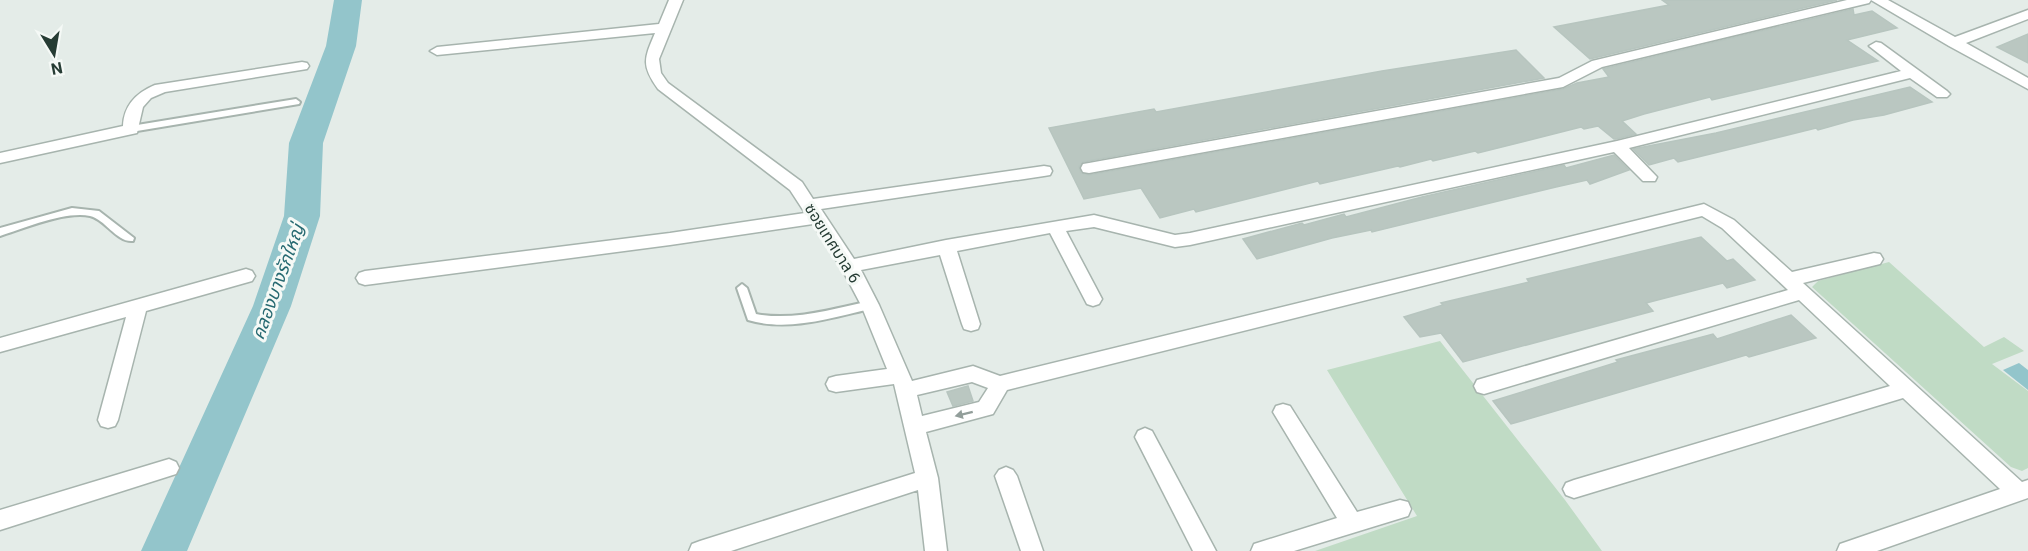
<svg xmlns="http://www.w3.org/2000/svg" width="2028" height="551" font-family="Roboto,'Noto Sans Thai',sans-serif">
<rect width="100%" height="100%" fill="#e4ece8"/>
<g fill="#c0dbc5">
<polygon points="1889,262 1984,347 2004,337 2024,351 1992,364 2028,391 2028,468 2022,471 2011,467 1812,287 1818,281"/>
<polygon points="1440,341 1565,500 1602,551 1315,551 1417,516 1327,370"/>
</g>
<polygon fill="#93c5cb" points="2019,363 2028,370 2028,390 2003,370"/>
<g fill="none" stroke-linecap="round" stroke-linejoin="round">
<polygon fill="#93c5cb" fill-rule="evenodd" points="334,0 362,0 356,46 323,143 320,216 291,306 187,551 141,551 253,306 284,216 289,143 326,46"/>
</g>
<g fill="#bac7c1" stroke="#b7c5bf" stroke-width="1.5">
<polygon points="1662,0 1837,0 1590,59 1554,27 1669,5"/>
<polygon points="1853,9 1854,15 1872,11 1897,28 1847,40 1878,61 1712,100 1710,97 1644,114 1622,121 1636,134 1616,139 1614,139 1598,126 1584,129 1581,127 1478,153 1475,151 1433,161 1431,159 1400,167 1398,166 1320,184 1318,181 1196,212 1194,209 1160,218 1141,188 1084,199 1049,128 1154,109 1156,112 1382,71 1516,50 1544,78 1083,162 1079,167 1081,173 1089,175 1563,89 1577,83 1609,77 1603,69"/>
<polygon points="2028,34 2028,63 1997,47"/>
<polygon points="1910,87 1932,102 1884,115 1853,120 1818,130 1816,128 1678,162 1674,158 1649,165 1633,149 1716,133"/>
<polygon points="1614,155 1629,170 1590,184 1587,180 1556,187 1372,232 1371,230 1332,238 1257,259 1243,239 1302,223 1304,225 1344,214 1346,217 1422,197 1564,165 1566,168"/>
<polygon points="1701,237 1727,261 1733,259 1755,280 1727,288 1723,283 1646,303 1653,311 1463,362 1441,333 1420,337 1404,317 1443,305 1441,303 1529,282 1527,279"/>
<polygon points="1791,315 1816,338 1749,357 1746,355 1511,424 1493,401 1618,362 1616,360 1713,334 1717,339"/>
<polygon points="968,386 973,401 953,406 947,392"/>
</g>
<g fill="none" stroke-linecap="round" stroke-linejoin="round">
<defs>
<g id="lane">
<polygon points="296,99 300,102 299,104 131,132 126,129 131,126"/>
<path d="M 72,208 L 99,211 L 134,238 L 133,241 C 117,243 105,219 90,216 C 65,211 25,228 0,236 L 0,228 Z"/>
<path d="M 742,284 L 747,288 L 756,314 C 794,321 833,309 870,301 L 874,302 L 875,305 L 874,308 L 870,309 C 831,318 788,332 748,320 L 737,288 Z"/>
</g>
<g id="street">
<path d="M 669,0 L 683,0 L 659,59 L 661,73 L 668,83 L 802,182 L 813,199 L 1044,166 L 1050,167 L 1052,171 L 1050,175 L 1044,176 L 821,209 L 854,259 L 946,240 L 1094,215 L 1175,235 L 1190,233 L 1617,141 L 1901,71 L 1869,46 L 1876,42 L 1881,43 L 1947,91 L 1950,94 L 1947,97 L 1937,97 L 1910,78 L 1629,148 L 1657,177 L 1655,181 L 1643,181 L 1614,152 L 1190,245 L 1175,247 L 1094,227 L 1066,231 L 1102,299 L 1099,304 L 1093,306 L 1087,304 L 1050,233 L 957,251 L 980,324 L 978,329 L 971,331 L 964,329 L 962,324 L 940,255 L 861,270 L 879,305 L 912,381 L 973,366 L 1000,376 L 1704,204 L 1734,220 L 1792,272 L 1874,253 L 1880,254 L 1883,259 L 1880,264 L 1803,283 L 2022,482 L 2028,480 L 2028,498 L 1877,551 L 1837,551 L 1840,544 L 2000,489 L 1903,398 L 1574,498 L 1566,495 L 1563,489 L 1566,483 L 1574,480 L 1890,386 L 1799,300 L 1484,394 L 1477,392 L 1474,386 L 1477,380 L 1484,378 L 1788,290 L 1722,228 L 1702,216 L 1007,390 L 993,414 L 926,432 L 938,478 L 947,551 L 925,551 L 918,490 L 731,551 L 689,551 L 692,544 L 700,541 L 915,473 L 894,384 L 836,392 L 829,390 L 826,384 L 829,378 L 836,376 L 887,369 L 861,305 L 842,269 L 813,224 L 670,245 L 365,285 L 359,283 L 356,278 L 359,273 L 365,271 L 670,233 L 805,213 L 790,190 L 658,89 C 641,65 644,59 655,33 L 437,55 L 430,51 L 437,47 L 659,24 ZM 972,382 L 988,388 L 979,402 L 922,416 L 917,395 Z"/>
<polygon points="1847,0 1871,0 1869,3 1602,67 1563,87 1089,173 1083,172 1081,168 1083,164 1089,163 1559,78 1592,61"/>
<polygon points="1871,0 1888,0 1955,37 2028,10 2028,19 1966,43 2028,78 2028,89 1949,46"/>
<path d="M 302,62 L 307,63 L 309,66 L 307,69 L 165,92 L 151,98 L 143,107 L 137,133 L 0,163 L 0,153 L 123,126 C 124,105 136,93 155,85 Z"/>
<polygon points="246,269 252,271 255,276 252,281 146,311 118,420 115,426 108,428 101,426 98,420 126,317 0,352 0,338"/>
<polygon points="1283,404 1290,406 1357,512 1400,500 1408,502 1411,509 1408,516 1294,551 1251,551 1254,544 1337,518 1273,412 1276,406"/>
<polygon points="1145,428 1152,431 1216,551 1193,551 1135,437 1138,431"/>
<polygon points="169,459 176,462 179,468 176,474 0,530 0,510"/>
<polygon points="1006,467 1013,470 1017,476 1043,551 1021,551 995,476 999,470"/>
</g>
</defs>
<use href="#lane" stroke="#a7b4ae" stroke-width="4"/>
<use href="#street" stroke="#a7b4ae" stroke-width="3"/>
<use href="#lane" fill="#fff" fill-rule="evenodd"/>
<use href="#street" fill="#fff" fill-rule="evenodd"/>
</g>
<defs><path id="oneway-solid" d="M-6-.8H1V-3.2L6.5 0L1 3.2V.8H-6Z" transform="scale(1.5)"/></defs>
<use fill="#929e9a" href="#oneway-solid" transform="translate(964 414) rotate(166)"/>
<g text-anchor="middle" stroke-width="6" stroke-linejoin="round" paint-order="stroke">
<g font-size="16" fill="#263c34" stroke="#f5f9f6">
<text transform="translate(833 243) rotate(58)" y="6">ซอยเทศบาล 6</text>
</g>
<g font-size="18" font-style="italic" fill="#266971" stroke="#f5f9f6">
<text transform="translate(278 282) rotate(-70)" y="6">คลองบางรักใหญ่</text>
</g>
</g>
<g transform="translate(54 54) rotate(169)" stroke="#f5f9f6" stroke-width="4.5" paint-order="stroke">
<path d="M0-4.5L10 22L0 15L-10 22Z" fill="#263c34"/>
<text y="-9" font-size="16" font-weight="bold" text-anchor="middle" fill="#263c34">N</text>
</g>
</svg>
